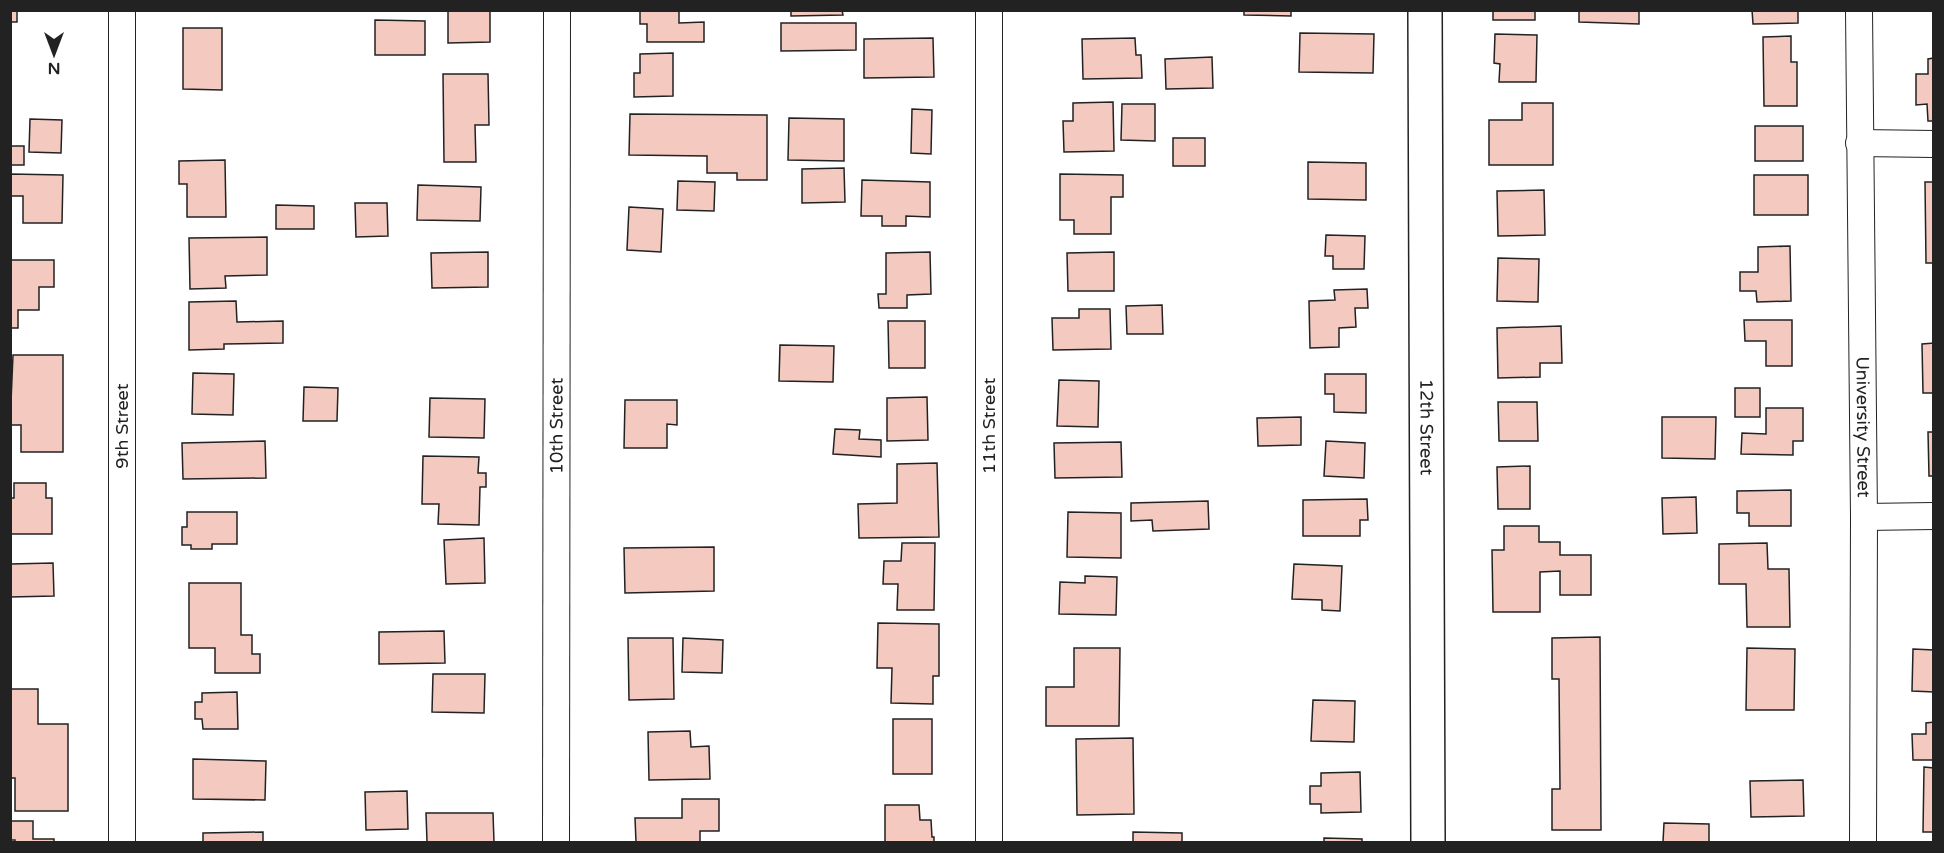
<svg xmlns="http://www.w3.org/2000/svg" width="1944" height="853" font-family="'Varela Round',sans-serif">
<rect width="100%" height="100%" fill="#fff"/>
<g fill="#f3c9c0" stroke="#222" stroke-width="1.5">
<rect x="10" y="10" width="7" height="12"/>
<polygon points="448,10 490,10 490,42 448,43"/>
<polygon points="640,10 703,10 679,11 679,23 704,22 704,42 647,42 647,24 640,24"/>
<polygon points="791,10 842,10 843,15 791,16"/>
<polygon points="1244,10 1291,10 1291,16 1244,15"/>
<rect x="1493" y="10" width="42" height="10"/>
<polygon points="1579,10 1639,10 1639,24 1579,22"/>
<polygon points="1752,10 1798,10 1798,23 1753,24"/>
<polygon points="375,20 425,21 425,55 375,55"/>
<polygon points="781,23 856,23 856,50 781,51"/>
<polygon points="183,28 222,28 222,90 183,89"/>
<polygon points="1300,33 1374,34 1373,73 1299,72"/>
<polygon points="1495,34 1537,35 1536,82 1499,82 1500,64 1494,63"/>
<polygon points="1791,36 1791,62 1797,62 1797,106 1764,106 1763,37"/>
<polygon points="933,38 934,77 864,78 864,39"/>
<polygon points="1135,38 1136,55 1141,55 1142,78 1083,79 1082,39"/>
<polygon points="673,53 673,96 634,97 634,73 640,73 640,54"/>
<polygon points="1212,57 1213,88 1166,89 1165,59"/>
<polygon points="1934,58 1934,121 1928,121 1927,104 1916,105 1916,74 1928,74 1928,59"/>
<polygon points="443,74 488,74 489,125 475,125 476,162 444,162"/>
<polygon points="1113,102 1114,151 1064,152 1063,121 1073,121 1073,103"/>
<polygon points="1522,103 1553,103 1553,165 1489,165 1489,120 1522,120"/>
<polygon points="1122,104 1155,104 1155,141 1121,140"/>
<polygon points="912,109 932,110 931,154 911,153"/>
<polygon points="630,114 767,115 767,180 737,180 737,173 707,173 707,156 629,155"/>
<polygon points="789,118 844,119 844,161 788,160"/>
<polygon points="30,119 62,120 61,153 29,152"/>
<rect x="1755" y="126" width="48" height="35"/>
<rect x="1173" y="138" width="32" height="28"/>
<rect x="10" y="146" width="14" height="19"/>
<polygon points="225,160 226,217 187,217 187,184 179,184 179,161"/>
<polygon points="1308,162 1366,163 1366,200 1308,199"/>
<polygon points="844,168 845,202 802,203 802,169"/>
<polygon points="10,174 63,175 62,223 23,223 23,196 10,196"/>
<polygon points="1060,174 1123,175 1123,197 1111,197 1111,234 1074,234 1074,220 1060,220"/>
<rect x="1754" y="175" width="54" height="40"/>
<polygon points="862,180 930,182 930,217 906,216 906,226 882,226 882,216 861,216"/>
<polygon points="678,181 715,182 714,211 677,210"/>
<polygon points="1925,182 1934,182 1934,263 1926,263"/>
<polygon points="418,185 481,187 480,221 417,220"/>
<polygon points="1544,190 1545,235 1498,236 1497,191"/>
<polygon points="355,203 387,203 388,236 356,237"/>
<polygon points="276,205 314,206 314,229 276,229"/>
<polygon points="629,207 663,209 661,252 627,250"/>
<polygon points="1326,235 1365,236 1364,269 1333,269 1333,256 1325,256"/>
<polygon points="267,237 267,275 225,276 226,288 190,289 189,238"/>
<polygon points="1790,246 1791,301 1757,302 1756,291 1740,291 1740,272 1758,272 1758,247"/>
<polygon points="488,252 488,287 432,288 431,253"/>
<polygon points="930,252 931,294 907,295 907,308 879,308 878,294 886,294 886,253"/>
<polygon points="1114,252 1114,291 1068,291 1067,253"/>
<polygon points="1498,258 1539,259 1538,302 1497,301"/>
<polygon points="10,260 54,260 54,287 39,287 39,310 18,310 18,328 10,328"/>
<polygon points="1367,289 1368,308 1355,308 1356,327 1339,328 1339,347 1310,348 1309,301 1335,300 1334,290"/>
<polygon points="236,301 237,322 283,321 283,343 224,344 224,349 189,350 189,302"/>
<polygon points="1162,305 1163,334 1127,334 1126,306"/>
<polygon points="1079,309 1110,309 1111,349 1053,350 1052,318 1079,318"/>
<polygon points="1744,320 1792,320 1792,366 1766,366 1766,341 1745,341"/>
<polygon points="888,321 925,321 925,368 889,368"/>
<polygon points="1561,326 1562,363 1540,363 1540,377 1498,378 1497,328"/>
<polygon points="1934,343 1934,393 1923,393 1922,344"/>
<polygon points="780,345 834,346 833,382 779,381"/>
<polygon points="13,355 63,355 63,452 21,452 21,425 10,425"/>
<polygon points="193,373 234,374 233,415 192,414"/>
<polygon points="1325,374 1366,374 1366,413 1334,412 1334,394 1325,394"/>
<polygon points="1059,380 1099,381 1098,427 1057,426"/>
<polygon points="304,387 338,388 337,421 303,421"/>
<rect x="1735" y="388" width="25" height="29"/>
<polygon points="927,397 928,440 887,441 887,398"/>
<polygon points="430,398 485,399 484,438 429,437"/>
<polygon points="625,400 677,400 677,425 667,424 667,448 624,448"/>
<polygon points="1498,402 1537,402 1538,441 1499,441"/>
<polygon points="1766,408 1803,408 1803,441 1793,441 1793,455 1741,454 1742,433 1766,434"/>
<polygon points="1301,417 1301,445 1258,446 1257,418"/>
<polygon points="1662,417 1716,417 1715,459 1662,458"/>
<polygon points="835,429 860,430 859,439 881,440 881,457 833,454"/>
<polygon points="1928,432 1934,432 1934,476 1929,476"/>
<polygon points="265,441 266,478 183,479 182,443"/>
<polygon points="1326,441 1365,443 1364,478 1324,476"/>
<polygon points="1121,442 1122,477 1055,478 1054,443"/>
<polygon points="423,456 479,457 478,473 486,473 486,487 480,487 479,525 438,524 439,504 422,504"/>
<polygon points="937,463 939,537 859,538 858,504 897,503 897,464"/>
<polygon points="1530,466 1530,509 1498,509 1497,467"/>
<polygon points="14,483 46,483 46,498 52,498 52,534 10,534 10,498 14,498"/>
<polygon points="1791,490 1791,526 1749,526 1749,513 1737,513 1737,491"/>
<polygon points="1696,497 1697,533 1663,534 1662,498"/>
<polygon points="1367,499 1368,520 1360,520 1360,536 1303,536 1303,500"/>
<polygon points="1208,501 1209,529 1153,531 1152,520 1131,521 1131,503"/>
<polygon points="187,512 237,512 237,544 212,544 212,549 191,549 191,545 182,545 182,527 187,527"/>
<polygon points="1068,512 1121,513 1121,558 1067,557"/>
<polygon points="1504,526 1539,526 1539,542 1560,542 1560,555 1591,555 1591,595 1560,595 1560,571 1540,572 1540,612 1493,612 1492,550 1504,550"/>
<polygon points="484,538 485,583 446,584 444,540"/>
<polygon points="902,543 935,543 934,610 897,610 898,584 883,584 884,561 901,561"/>
<polygon points="1767,543 1768,569 1789,569 1790,627 1747,627 1746,584 1719,584 1719,544"/>
<polygon points="714,547 714,591 625,593 624,548"/>
<polygon points="53,563 54,596 10,597 10,564"/>
<polygon points="1294,564 1342,566 1340,611 1322,610 1322,600 1292,599"/>
<polygon points="1085,576 1117,577 1116,615 1059,614 1060,582 1085,583"/>
<polygon points="189,583 241,583 241,635 252,635 252,654 260,654 260,673 215,673 215,648 189,648"/>
<polygon points="878,623 939,624 939,676 933,676 933,704 891,703 892,668 877,668"/>
<polygon points="444,631 445,663 379,664 379,632"/>
<polygon points="1600,637 1601,830 1552,830 1552,789 1560,789 1559,679 1552,679 1552,638"/>
<polygon points="628,638 673,638 674,699 629,700"/>
<polygon points="683,638 723,640 722,673 682,672"/>
<polygon points="1074,648 1120,648 1119,726 1046,726 1046,687 1074,687"/>
<polygon points="1747,648 1795,649 1794,710 1746,710"/>
<polygon points="1913,649 1934,650 1934,692 1912,691"/>
<polygon points="433,674 485,674 484,713 432,712"/>
<polygon points="10,689 38,689 38,724 68,724 68,811 15,811 15,778 10,778"/>
<polygon points="237,692 238,729 203,729 202,719 195,719 195,702 202,702 202,693"/>
<polygon points="1313,700 1355,701 1354,742 1311,741"/>
<rect x="893" y="719" width="39" height="55"/>
<polygon points="1934,722 1934,760 1913,760 1912,734 1926,734 1926,723"/>
<polygon points="690,731 691,747 709,746 710,779 649,780 648,732"/>
<polygon points="1133,738 1134,814 1077,815 1076,739"/>
<polygon points="193,759 266,761 265,800 193,799"/>
<polygon points="1924,767 1934,768 1934,832 1923,832"/>
<polygon points="1360,772 1361,812 1321,813 1321,804 1310,804 1310,786 1321,786 1321,773"/>
<polygon points="1803,780 1804,816 1751,817 1750,781"/>
<polygon points="407,791 408,829 366,830 365,792"/>
<polygon points="682,799 719,799 719,831 700,831 700,842 636,842 635,818 682,818"/>
<polygon points="885,805 919,805 920,820 931,820 932,837 934,837 934,842 885,842"/>
<polygon points="426,813 493,813 494,842 427,842"/>
<polygon points="10,821 33,821 33,839 54,839 54,842 15,842 15,840 10,840"/>
<polygon points="1664,823 1709,824 1709,842 1663,842"/>
<polygon points="263,832 263,842 203,842 203,833"/>
<polygon points="1133,832 1182,833 1182,842 1133,842"/>
<polygon points="1324,838 1362,839 1362,842 1324,842"/>
</g>
<g fill="none" stroke-linecap="round" stroke-linejoin="round">
<defs>
<g id="street">
<polyline points="989,10 989,842"/>
<path id="s1" d="M 1859,10 L 1864,517 L 1863,842"/>
<polyline points="1859,143 1934,144"/>
<polyline points="1864,517 1934,516"/>
<polyline points="122,842 122,10"/>
<path id="s2" d="M 556,842 L 557,10"/>
</g>
<g id="secondary">
<path id="s3" d="M 1425,10 L 1428,842"/>
</g>
</defs>
<use href="#street" stroke="#222" stroke-width="28"/>
<use href="#secondary" stroke="#222" stroke-width="36"/>
<use href="#street" stroke="#fff" stroke-width="26"/>
<use href="#secondary" stroke="#fff" stroke-width="33"/>
</g>
<g text-anchor="middle" stroke-width="4.5" stroke-linejoin="round" paint-order="stroke">
<g font-size="18" fill="#222" stroke="#fff">
<text transform="translate(122 426) rotate(-90)" y="6">9th Street</text>
<text dy="6" stroke="none"><textPath href="#s2" startOffset="416">10th Street</textPath></text>
<text transform="translate(989 426) rotate(-90)" y="6">11th Street</text>
<text dy="6" stroke="none"><textPath href="#s3" startOffset="417">12th Street</textPath></text>
<text dy="6" stroke="none"><textPath href="#s1" startOffset="417">University Street</textPath></text>
</g>
</g>
<rect width="1944" height="853" fill="none" stroke="#222222" stroke-width="24"/>
<g transform="translate(54 54) rotate(180)" stroke="#ffffff" stroke-width="4.5" paint-order="stroke">
<path d="M0-4.5L10 22L0 15L-10 22Z" fill="#222222"/>
<text y="-9" font-size="16" font-weight="bold" text-anchor="middle" fill="#222222">N</text>
</g>
</svg>
